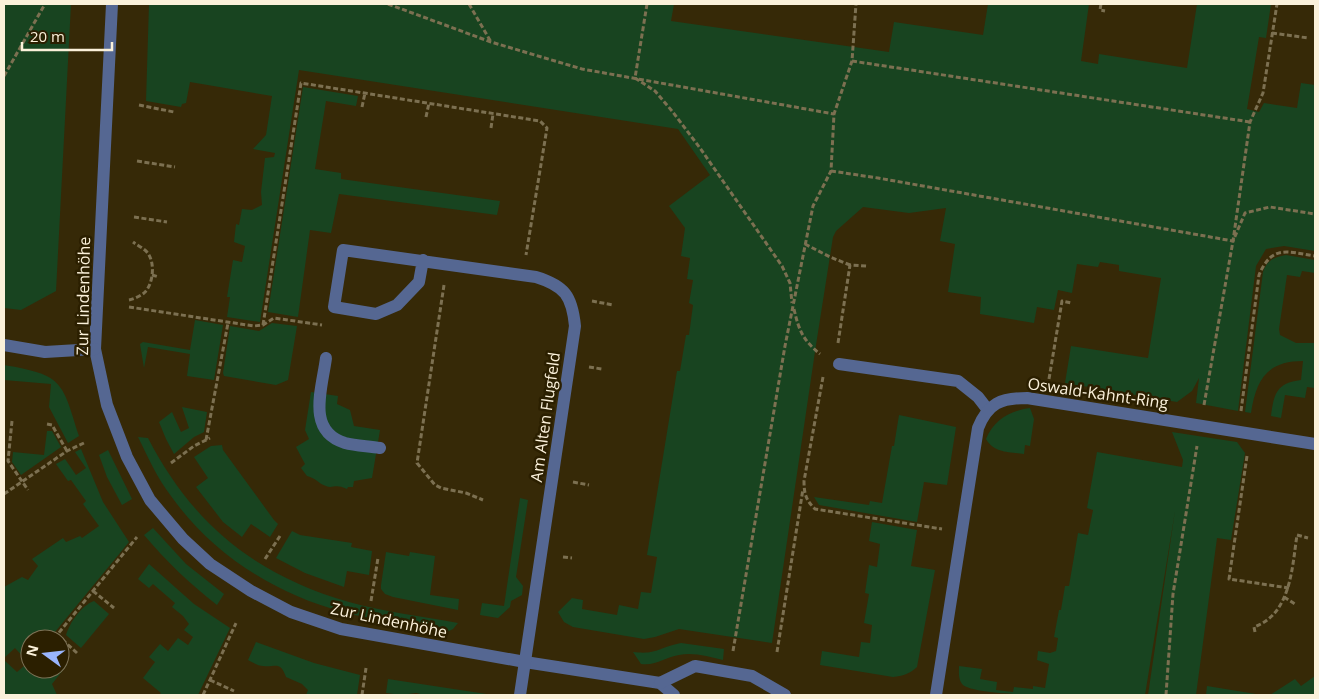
<svg xmlns="http://www.w3.org/2000/svg" width="1319" height="699" font-family="'Open Sans',sans-serif">
<rect width="100%" height="100%" fill="#362907"/>
<g fill="#184420">
<polygon points="4,4 71,4 56,291 21,310 4,308"/>
<polygon points="149,4 674,4 671,21 889,52 894,22 983,35 988,4 1089,4 1081,61 1098,64 1099,54 1187,68 1197,4 1271,4 1266,38 1259,37 1247,109 1259,112 1264,103 1297,108 1301,83 1315,85 1315,251 1284,246 1266,249 1256,266 1238,411 1196,403 1199,378 1192,391 1177,402 1065,383 1071,346 1148,358 1161,278 1119,271 1119,265 1100,262 1098,267 1077,264 1072,293 1058,290 1054,310 1037,307 1034,323 980,314 981,297 948,292 955,244 940,241 946,208 909,213 863,207 836,231 833,237 816,345 772,643 679,629 655,637 644,639 573,627 564,622 558,612 572,598 583,600 582,609 617,615 619,605 638,609 641,592 651,593 657,557 647,555 677,371 680,371 686,335 689,335 693,305 689,303 693,280 687,279 690,258 681,256 685,228 669,206 710,175 678,129 299,70 260,322 227,317 230,297 227,297 233,260 242,262 245,246 234,242 236,224 239,225 242,209 252,210 262,205 261,192 265,158 274,157 275,153 253,149 266,135 272,96 190,82 186,103 182,104 181,107 146,101"/>
<polygon points="303,87 358,96 356,106 326,101 315,169 341,173 341,179 500,201 497,215 339,194 331,233 310,230 298,317 268,312"/>
<path d="M 1286,255 L 1315,260 L 1315,273 L 1302,271 L 1300,277 L 1287,275 L 1279,329 L 1280,335 L 1296,343 L 1315,343 L 1315,388 L 1307,387 L 1305,398 L 1285,395 L 1281,418 L 1271,416 C 1274,394 1276,383 1301,380 L 1303,361 C 1267,361 1256,380 1251,413 L 1245,412 L 1263,272 C 1267,260 1274,257 1286,255 Z"/>
<polygon points="195,320 223,325 214,380 187,376 190,354 148,347 144,368 140,344 143,342 190,350"/>
<polygon points="272,323 297,326 288,380 276,385 224,376 223,373 230,326 259,331"/>
<path d="M 4,365 C 64,375 62,382 79,436 L 68,443 L 49,407 L 51,384 L 4,380 Z"/>
<path d="M 311,392 L 338,396 L 337,404 L 350,410 L 354,426 L 380,430 L 372,478 L 354,481 L 353,487 L 348,487 L 347,489 C 335,483 333,489 326,486 C 319,484 316,478 307,476 L 301,468 L 305,464 L 296,447 L 309,439 L 305,430 Z"/>
<polygon points="182,407 207,412 204,432 194,437 174,454 166,439 159,422 172,412 181,432 189,428"/>
<path d="M 1030,408 L 1034,419 L 1030,446 L 1025,445 L 1024,454 C 1009,452 994,453 986,439 C 994,420 1009,411 1030,408 Z"/>
<polygon points="899,415 956,427 947,485 924,482 917,522 819,505 814,497 869,505 870,501 882,503 892,446 894,446"/>
<polygon points="47,431 52,431 61,447 21,475 12,462 13,452 44,455"/>
<path d="M 1172,432 L 1237,442 L 1245,453 L 1231,540 L 1217,538 L 1196,695 L 1148,695 L 1175,511 L 1145,695 C 1115,695 981,699 963,685 C 958,680 959,672 959,666 L 982,669 L 980,679 L 997,682 L 996,690 L 1013,692 L 1014,687 L 1033,689 L 1033,686 L 1045,688 L 1049,664 L 1037,660 L 1038,651 L 1050,653 L 1056,651 L 1058,638 L 1054,637 L 1059,610 L 1061,610 L 1065,586 L 1069,586 L 1078,533 L 1088,535 L 1093,510 L 1087,508 L 1097,452 L 1182,467 L 1183,460 Z"/>
<path d="M 138,437 L 148,438 C 193,525 256,575 349,602 C 384,612 422,616 458,623 L 453,629 L 447,632 C 413,626 377,621 343,612 C 275,594 212,554 171,496 C 157,478 148,457 138,437 Z"/>
<polygon points="222,445 223,450 274,520 278,524 270,537 251,524 242,537 223,522 196,487 208,478 194,457 211,446"/>
<polygon points="81,449 103,502 129,542 50,638 30,639 30,658 27,661 15,648 4,658 4,587 22,577 28,580 38,566 32,559 63,538 66,542 80,536 82,538 99,526 83,504 86,501 71,480 68,481 56,464 65,459 76,475 86,468 75,452"/>
<polygon points="108,450 132,499 122,505 107,477 99,455"/>
<polygon points="520,498 528,500 516,577 523,586 522,595 511,601 510,607 498,618 480,615 482,603 504,606"/>
<path d="M 872,522 L 917,530 L 911,566 L 935,570 L 917,667 C 909,674 903,676 893,677 L 820,665 L 822,651 L 859,657 L 861,642 L 870,643 L 872,625 L 864,623 L 869,594 L 865,593 L 869,565 L 877,567 L 880,544 L 869,541 Z"/>
<path d="M 153,528 L 186,564 L 224,594 L 217,605 C 190,584 166,561 144,535 Z"/>
<polygon points="292,531 300,535 352,543 351,547 372,551 369,575 347,571 344,587 305,573 276,558"/>
<polygon points="386,552 409,556 410,552 435,556 430,595 459,599 458,610 393,597 385,594 381,589 381,585"/>
<polygon points="149,564 194,604 230,628 198,695 159,695 161,693 143,678 155,662 149,657 160,644 168,651 178,638 188,645 193,637 184,630 189,624 183,616 172,607 175,603 153,584 149,588 138,579"/>
<path d="M 94,601 L 109,614 L 81,648 L 66,635 C 70,622 81,606 94,601 Z"/>
<path d="M 256,642 L 314,663 L 360,675 L 357,695 L 306,695 L 308,690 L 302,684 L 286,677 C 280,660 275,668 263,666 C 258,666 252,662 248,660 Z"/>
<path d="M 681,643 L 724,649 L 723,660 C 709,657 694,652 679,655 C 665,657 657,666 641,664 L 633,652 C 658,655 659,647 681,643 Z"/>
<polygon points="4,660 17,672 30,661 30,669 60,669 60,665 67,665 52,684 57,695 4,695"/>
<polygon points="1315,676 1315,695 1270,695 1295,679 1301,686"/>
<polygon points="388,679 493,695 425,695 416,693 401,695 386,693"/>
<polygon points="1207,686 1262,695 1206,695"/>
</g>
<g fill="none" stroke-linecap="round" stroke-linejoin="round">
<g stroke="#7c7051" stroke-width="3" stroke-dasharray="5 2.5" stroke-linecap="butt">
<polyline points="388,4 491,42 582,69 834,114"/>
<polyline points="469,4 491,42"/>
<polyline points="647,4 635,78 655,91 672,111 700,148 782,266 790,283 792,303"/>
<polyline points="1101,4 1100,10 1105,11"/>
<polyline points="1272,33 1308,38"/>
<polyline points="852,61 1250,122"/>
<polyline points="4,76 45,4"/>
<polyline points="139,105 174,112"/>
<polyline points="362,107 365,93"/>
<polyline points="426,117 429,103"/>
<polyline points="491,128 493,114"/>
<polyline points="137,161 175,167"/>
<polyline points="831,171 878,178 1233,241 1245,213 1270,207 1315,214"/>
<polyline points="134,217 167,222"/>
<polyline points="805,244 830,257 850,265"/>
<polyline points="152,275 159,277"/>
<polyline points="444,285 417,463 435,485 441,488 466,493 483,500"/>
<path d="M 129,300 C 134,299 140,296 144,293 C 153,285 155,265 149,255 C 146,249 138,246 133,242"/>
<polyline points="592,301 613,305"/>
<polyline points="129,307 254,326 263,325 274,318 322,325"/>
<path d="M 794,309 C 799,331 803,340 820,354"/>
<polyline points="263,325 301,83 540,121 547,128 526,255"/>
<polyline points="838,343 850,265 867,266"/>
<polyline points="589,367 602,369"/>
<path d="M 823,377 L 804,481 C 804,494 806,500 815,509 L 942,529"/>
<polyline points="1049,379 1062,301 1071,303"/>
<polyline points="1204,405 1233,241 1250,122 1263,93 1277,4"/>
<path d="M 1241,411 L 1259,275 C 1272,244 1288,252 1315,256"/>
<polyline points="12,421 8,461 28,490"/>
<polyline points="47,424 52,425 67,451"/>
<polyline points="206,440 228,323"/>
<polyline points="1247,456 1229,579 1289,588"/>
<polyline points="171,463 194,446 210,438"/>
<polyline points="573,482 589,485"/>
<polyline points="4,494 67,451 86,442"/>
<polyline points="563,557 572,558"/>
<polyline points="265,559 280,536"/>
<polyline points="93,591 114,608"/>
<polyline points="1284,597 1295,604"/>
<polyline points="371,601 378,558"/>
<path d="M 1255,632 L 1254,627 C 1291,614 1292,568 1297,535 L 1308,538"/>
<polyline points="733,651 785,346 813,206 831,171 834,114 852,61 856,4"/>
<polyline points="777,652 803,489"/>
<polyline points="77,653 57,635 137,537"/>
<polyline points="210,680 234,691"/>
<polyline points="203,695 236,623"/>
<polyline points="362,695 366,668"/>
<polyline points="1166,695 1173,594 1197,446"/>
</g>
<g stroke="#556792" stroke-width="12">
<path d="M 326,358 C 322,389 306,431 345,443 C 356,446 369,446 380,448"/>
<polyline points="839,364 958,381 978,397 988,410"/>
</g>
<g stroke="#556792" stroke-width="12">
<polyline points="112,4 95,349 107,405 127,457 150,500 183,539 210,564 251,591 291,612 341,629 525,662 660,683 674,695"/>
<path d="M 423,260 L 419,282 L 397,305 L 376,314 L 334,307 L 343,250 L 536,277 C 565,286 572,296 575,326 L 520,695"/>
<polyline points="4,345 45,352 95,349"/>
<polyline points="660,683 695,666 752,676 785,695"/>
<path d="M 936,695 L 978,428 C 988,403 1001,398 1027,398 L 1315,444"/>
</g>
</g>
<g text-anchor="middle" stroke-width="5" stroke-linejoin="round" paint-order="stroke">
<g font-size="16" fill="#fbf1da" stroke="#2b1f00">
<text transform="translate(83 296) rotate(-89)" y="6">Zur Lindenhöhe</text>
<text transform="translate(1098 393) rotate(8)" y="6">Oswald-Kahnt-Ring</text>
<text transform="translate(545 417) rotate(-82)" y="6">Am Alten Flugfeld</text>
<text transform="translate(389 620) rotate(12)" y="6">Zur Lindenhöhe</text>
</g>
</g>
<rect width="1319" height="699" fill="none" stroke="#fbf1da" stroke-width="10"/>
<g transform="translate(45 654) rotate(285)"><circle r="24" fill="#2b1f00" stroke="#7e7357"/>
<path d="M0-4L9 19L0 12L-9 19Z" fill="#99b5fd"/>
<text y="-8" font-size="14" font-weight="bold" text-anchor="middle" fill="#fbf1da">N</text>
</g>
<path d="M22 42v8h90v-8" fill="none" stroke="#fbf1da" stroke-width="2.5"/>
<text x="30" y="42" font-size="15" fill="#fbf1da" stroke="#2b1f00" stroke-width="4" paint-order="stroke">20 m</text>
</svg>
